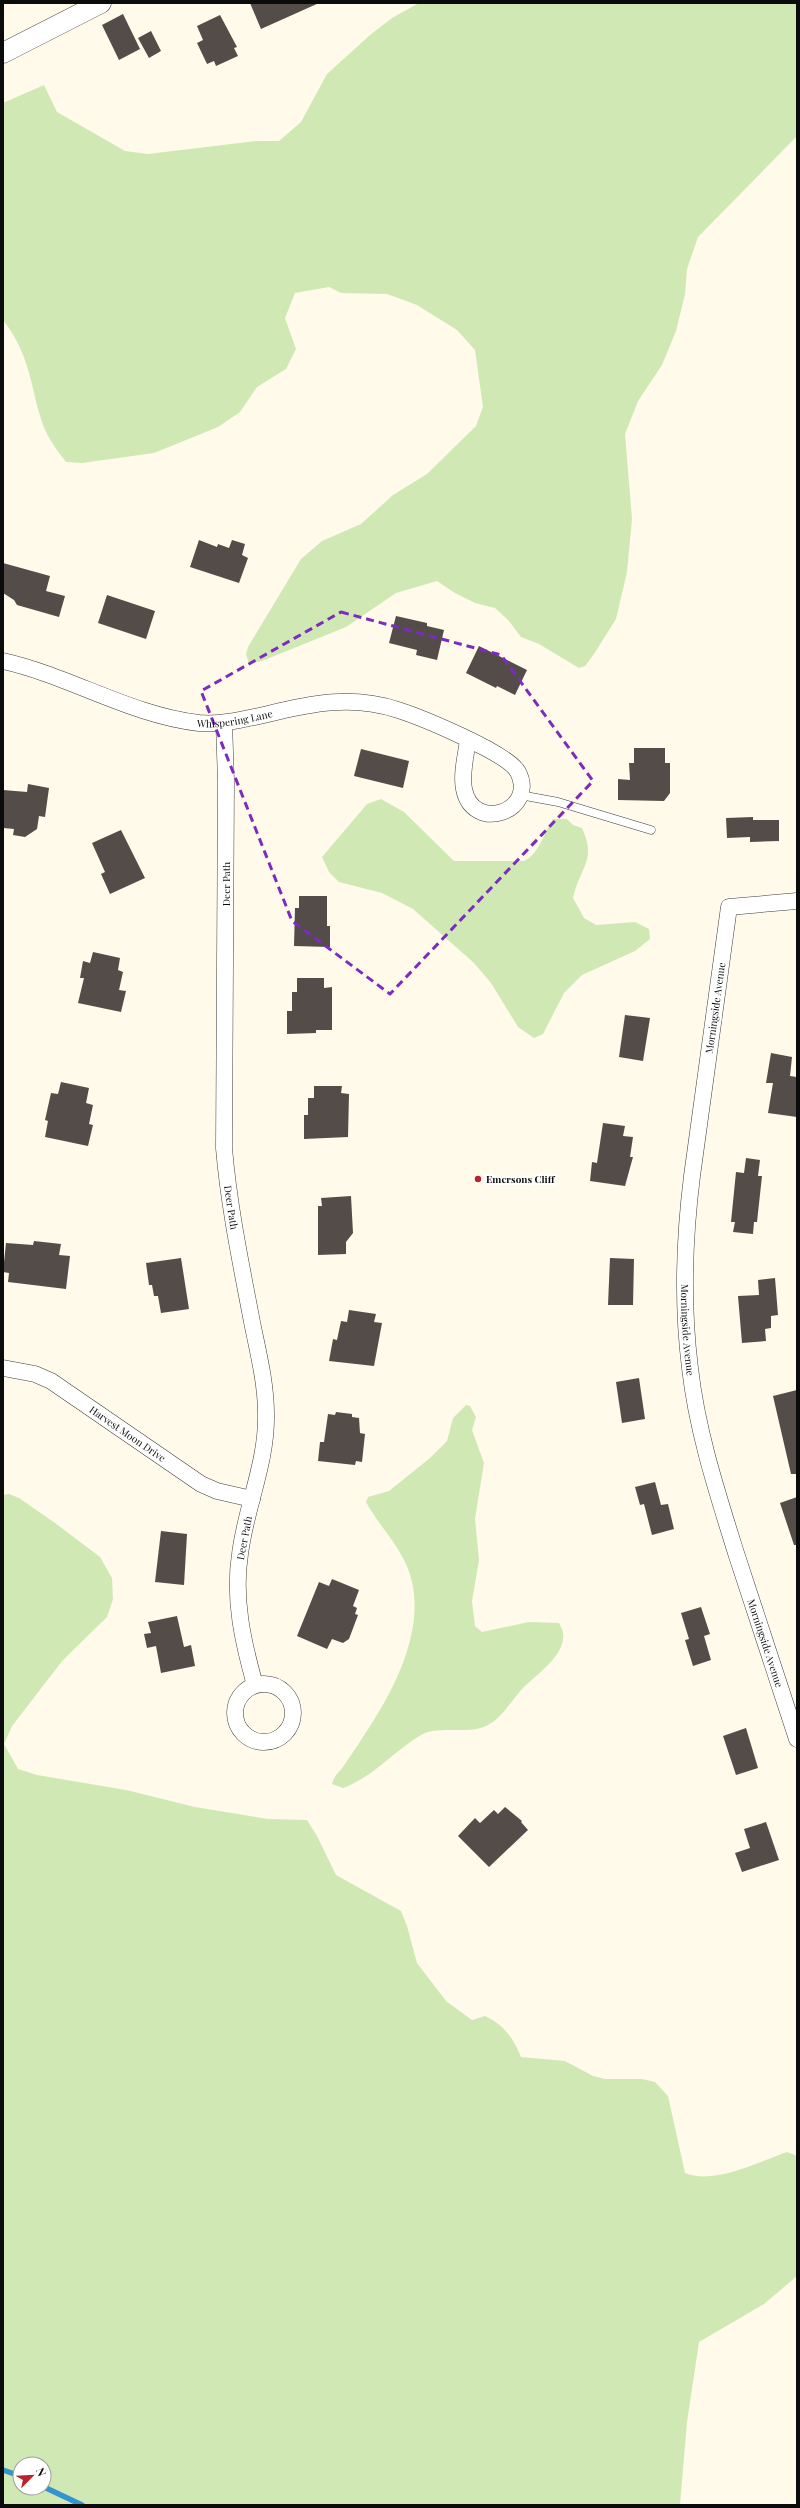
<svg xmlns="http://www.w3.org/2000/svg" width="800" height="2508" font-family="'Playfair Display',serif">
<rect width="100%" height="100%" fill="#fffaea"/>
<g fill="#d0e9b4" fill-rule="evenodd">
<path d="M 419,3 L 797,3 L 797,136 L 698,237 L 687,269 L 685,294 L 676,331 L 662,365 L 638,401 L 625,434 L 632,519 L 627,572 L 616,619 L 594,654 L 585,666 L 579,668 L 539,644 L 521,637 L 509,621 L 495,608 L 475,603 L 455,593 L 437,581 L 396,593 L 346,627 L 262,661 L 249,664 L 246,654 L 248,647 L 301,559 L 322,541 L 361,524 L 393,495 L 427,474 L 476,426 L 483,407 L 475,350 L 457,330 L 417,305 L 387,294 L 341,293 L 329,287 L 295,293 L 285,318 L 296,349 L 286,369 L 257,387 L 240,412 L 218,427 L 154,453 L 82,463 L 66,462 C 56,449 46,436 41,419 C 30,382 29,353 3,320 L 3,103 L 44,85 L 57,112 L 125,151 L 148,154 L 257,141 L 279,141 L 301,122 L 327,74 L 370,35 L 392,18 Z"/>
<path d="M 381,799 L 404,812 L 454,861 L 524,861 C 539,854 544,833 553,819 L 567,819 L 573,825 L 582,828 C 597,861 580,867 573,898 L 584,918 L 596,925 L 635,922 L 649,929 L 650,939 L 635,951 L 582,975 L 564,993 L 543,1034 L 534,1038 L 518,1027 L 491,983 L 474,963 L 439,932 L 413,909 L 382,893 L 339,882 L 329,872 L 322,857 L 367,804 Z"/>
<path d="M 466,1405 L 470,1406 L 476,1417 L 472,1430 L 484,1463 L 475,1519 L 479,1560 L 472,1601 L 475,1626 L 482,1632 L 529,1622 L 559,1623 C 576,1649 538,1673 523,1688 C 510,1702 500,1722 481,1728 C 465,1733 435,1726 421,1735 C 394,1751 373,1777 343,1788 L 332,1784 C 334,1775 340,1772 345,1764 C 354,1751 363,1737 372,1723 C 401,1678 432,1611 403,1558 C 393,1539 377,1522 366,1502 L 368,1497 L 389,1491 L 430,1458 L 447,1441 L 453,1418 Z"/>
<path d="M 9,1494 L 19,1498 L 55,1523 L 100,1557 L 112,1578 L 113,1599 L 107,1617 L 63,1660 L 12,1726 L 4,1744 L 18,1769 L 37,1775 L 126,1790 L 195,1807 L 268,1819 L 307,1820 L 317,1836 L 336,1875 L 401,1911 L 407,1926 L 417,1963 L 446,2001 L 472,2020 L 485,2016 C 503,2024 514,2039 521,2057 L 565,2061 L 593,2076 L 605,2079 L 642,2079 L 655,2082 L 668,2096 L 685,2173 C 714,2185 758,2162 787,2152 L 795,2155 L 797,2159 L 797,2276 L 764,2304 L 699,2342 L 687,2422 L 680,2505 L 3,2505 L 3,1495 ZM 20,2464 L 44,2464 L 44,2488 L 20,2488 Z"/>
</g>
<g fill="none" stroke-linecap="round" stroke-linejoin="round">
<g stroke="#3494cf" stroke-width="5.5">
<polyline points="3,2470 20,2476"/>
<polyline points="44,2487 82,2505"/>
</g>
</g>
<g fill="#544c48">
<polygon points="250,3 319,3 261,29"/>
<polygon points="123,14 140,49 119,60 102,25"/>
<polygon points="220,15 237,47 234,48 238,56 216,66 214,61 207,64 197,43 203,40 197,26"/>
<polygon points="151,31 161,51 149,58 138,38"/>
<polygon points="199,540 217,547 218,544 229,548 232,540 245,544 242,555 248,558 239,583 190,567"/>
<polygon points="3,563 50,576 46,591 65,596 59,617 17,605 14,600 3,593"/>
<polygon points="107,595 155,611 146,639 98,623"/>
<polygon points="396,616 427,623 427,626 444,630 437,660 416,655 417,650 389,643"/>
<polygon points="479,646 527,670 515,695 497,686 496,688 466,673"/>
<polygon points="634,748 665,748 665,763 670,763 670,793 664,801 618,800 618,779 630,780 629,763 634,763"/>
<polygon points="361,749 409,761 403,788 354,776"/>
<polygon points="28,784 49,788 45,817 39,816 37,829 25,837 13,835 14,829 3,828 3,790 27,792"/>
<polygon points="753,817 753,820 779,820 779,841 750,842 750,837 727,838 726,818"/>
<polygon points="121,830 145,878 110,894 101,874 105,872 92,843"/>
<polygon points="299,896 327,896 327,926 330,926 330,947 294,946 295,908 299,908"/>
<polygon points="93,952 120,958 118,970 123,972 119,990 126,991 121,1012 78,1003 84,978 80,978 83,961 90,963"/>
<polygon points="297,978 324,978 324,988 332,987 332,1030 316,1030 316,1033 287,1034 287,1011 292,1011 292,992 297,992"/>
<polygon points="625,1015 650,1018 643,1061 619,1057"/>
<polygon points="771,1053 792,1057 790,1076 797,1077 797,1117 768,1113 773,1083 766,1083"/>
<polygon points="61,1082 89,1088 86,1103 93,1105 89,1124 93,1125 88,1146 45,1137 48,1121 45,1120 51,1093 58,1094"/>
<polygon points="314,1086 342,1086 341,1093 349,1094 348,1137 304,1139 304,1115 308,1115 308,1098 314,1098"/>
<polygon points="603,1123 625,1126 623,1136 633,1137 630,1157 633,1157 625,1186 590,1181 592,1162 597,1163"/>
<polygon points="746,1158 760,1160 758,1176 762,1176 757,1222 754,1222 753,1234 733,1232 735,1222 731,1222 736,1172 744,1173"/>
<polygon points="351,1196 353,1233 346,1242 346,1254 318,1255 318,1206 322,1206 321,1198"/>
<polygon points="34,1241 61,1244 59,1255 70,1256 66,1289 8,1282 9,1273 3,1272 6,1243 33,1245"/>
<polygon points="181,1258 189,1309 161,1313 158,1296 154,1296 152,1285 149,1285 146,1263"/>
<polygon points="610,1258 634,1259 633,1305 608,1305"/>
<polygon points="775,1278 778,1315 771,1316 771,1328 765,1329 766,1341 742,1343 738,1296 759,1295 758,1280"/>
<polygon points="349,1310 376,1314 374,1322 382,1323 374,1366 329,1361 333,1339 337,1340 341,1321 347,1322"/>
<polygon points="639,1378 645,1419 622,1423 616,1382"/>
<polygon points="797,1390 797,1474 791,1474 773,1396"/>
<polygon points="336,1412 352,1414 352,1417 359,1418 360,1433 365,1434 362,1462 356,1461 355,1465 318,1461 320,1442 324,1442 328,1414 335,1415"/>
<polygon points="655,1482 661,1505 668,1504 674,1529 652,1535 644,1504 640,1505 635,1487"/>
<polygon points="797,1497 797,1545 794,1545 780,1503"/>
<polygon points="161,1531 187,1534 184,1585 155,1582"/>
<polygon points="332,1579 359,1590 353,1606 357,1608 355,1614 358,1615 349,1639 343,1643 332,1639 327,1649 297,1636 319,1582 329,1586"/>
<polygon points="701,1607 710,1634 704,1636 711,1660 693,1666 685,1640 689,1639 681,1613"/>
<polygon points="177,1616 184,1647 191,1645 195,1666 161,1673 156,1646 147,1648 144,1634 151,1633 148,1622"/>
<polygon points="746,1728 758,1768 736,1775 723,1736"/>
<polygon points="505,1807 522,1821 521,1822 528,1830 489,1867 458,1836 475,1818 480,1823 494,1810 498,1814"/>
<polygon points="766,1822 779,1860 742,1872 735,1853 750,1848 744,1829"/>
</g>
<g fill="none" stroke-linecap="round" stroke-linejoin="round">
<defs>
<polyline id="service" points="520,795 558,802 651,830"/>
<g id="minor">
<path id="s1" d="M 3,661 C 70,676 130,715 199,723 C 222,725 245,719 268,714 C 312,703 353,695 398,710 C 420,717 508,753 518,772 C 538,811 473,834 464,789 C 461,774 466,755 468,740"/>
<path id="s2" d="M 224,723 L 226,781 L 224,1148 C 229,1207 241,1264 252,1322 C 258,1352 266,1383 266,1414 C 267,1463 246,1506 240,1554 C 233,1599 243,1642 255,1685"/>
<path id="s3" d="M 797,901 L 729,907 L 692,1176 C 684,1240 682,1304 690,1368 C 697,1431 717,1492 736,1553 C 756,1615 777,1677 797,1739"/>
<path id="s4" d="M 3,1368 L 35,1374 L 51,1381 L 201,1484 L 217,1491 L 252,1499"/>
<circle cx="264" cy="1713" r="29"/>
</g>
<polyline id="tertiary" points="3,53 101,3"/>
</defs>
<use href="#service" stroke="#3e3e3e" stroke-width="9"/>
<use href="#minor" stroke="#3e3e3e" stroke-width="17"/>
<use href="#tertiary" stroke="#3e3e3e" stroke-width="21"/>
<use href="#service" stroke="#fff" stroke-width="8"/>
<use href="#minor" stroke="#fff" stroke-width="16"/>
<use href="#tertiary" stroke="#fff" stroke-width="20"/>
</g>
<path fill="none" stroke="#7b2cbf" stroke-width="3" stroke-dasharray="8 5" stroke-linejoin="round" d="M 341,612 L 501,655 L 593,781 L 390,994 L 292,921 L 201,691 Z"/>
<circle fill="#bc222d" stroke="#fff" stroke-width="1.5" cx="478" cy="1179" r="4"/>
<g text-anchor="middle" stroke-width="4" stroke-linejoin="round" paint-order="stroke">
<g font-size="10" fill="#0b0b0b" stroke="#fff">
<text dy="4" stroke="none"><textPath href="#s1" startOffset="242">Whispering Lane</textPath></text>
<text transform="translate(226 884) rotate(-90)" y="4">Deer Path</text>
<text transform="translate(715 1008) rotate(-82)" y="4">Morningside Avenue</text>
<text dy="4" stroke="none"><textPath href="#s2" startOffset="485">Deer Path</textPath></text>
<text dy="4" stroke="none"><textPath href="#s3" startOffset="494">Morningside Avenue</textPath></text>
<text dy="4" stroke="none"><textPath href="#s4" startOffset="143">Harvest Moon Drive</textPath></text>
<text transform="translate(244 1538) rotate(-79)" y="4">Deer Path</text>
<text dy="4" stroke="none"><textPath href="#s3" startOffset="818">Morningside Avenue</textPath></text>
</g>
<g font-size="10" font-weight="bold" fill="#0b0b0b" stroke="#fff" text-anchor="start">
<text x="486" y="1183">Emersons Cliff</text>
</g>
</g>
<rect width="800" height="2508" fill="none" stroke="#0b0b0b" stroke-width="8"/>
<g transform="translate(32 2476) rotate(66)"><circle r="19" fill="#ffffff" stroke="#9d9d9d"/>
<path d="M0-3L7 15L0 10L-7 15Z" fill="#bc222d"/>
<text y="-6" font-size="11" font-weight="bold" text-anchor="middle" fill="#0b0b0b">N</text>
</g>
</svg>
